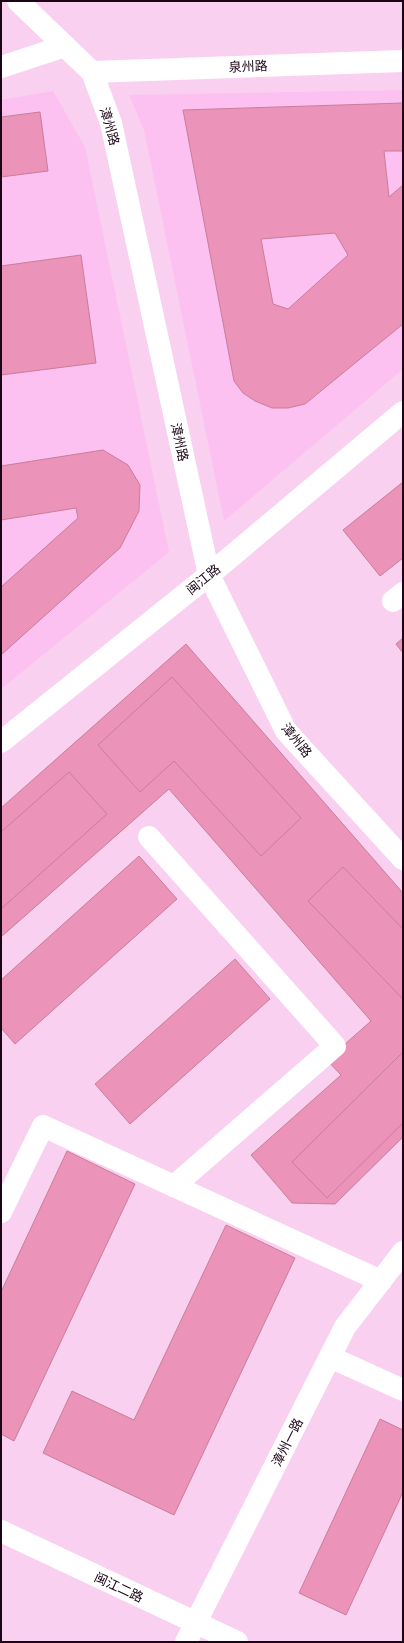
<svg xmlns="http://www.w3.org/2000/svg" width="404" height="1643" font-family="'Golos Text','Noto Sans SC',sans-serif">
<rect width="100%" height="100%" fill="#f9d0f0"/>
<g fill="#fcc1f0">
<polygon points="403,90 403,369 224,521 144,130 129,95"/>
<polygon points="53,91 85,147 169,552 1,689 1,100"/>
</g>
<g fill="#eb93b8" stroke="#c97d9c" fill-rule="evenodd">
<path d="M 403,103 L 403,151 L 384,151 L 389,197 L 403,185 L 403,324 L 305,404 L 288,408 L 272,408 L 255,401 L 243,393 L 234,381 L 183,110 ZM 335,233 L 348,255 L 288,309 L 273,304 L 261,239 Z"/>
<polygon points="40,112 48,171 1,177 1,117"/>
<polygon points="81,255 96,363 1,375 1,266"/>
<polygon points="103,450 128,465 140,485 139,511 120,548 1,655 1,587 78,518 76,508 1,520 1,466"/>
<polygon points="403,482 403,558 380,576 343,530"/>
<polygon points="403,638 403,653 396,644"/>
<polygon points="186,644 403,893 403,1137 335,1204 292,1203 251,1155 341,1075 327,1060 371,1021 169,789 1,937 1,808"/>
<polygon points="172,677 301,818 261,856 174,761 140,792 98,745"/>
<polygon points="69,772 107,814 1,909 1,832"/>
<polygon points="139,856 177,899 15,1044 1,1028 1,980"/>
<polygon points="343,867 403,929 403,999 308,901"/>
<polygon points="235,959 270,999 130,1124 95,1084"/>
<polygon points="403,1052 403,1123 327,1198 292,1162"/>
<polygon points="67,1151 135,1184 14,1441 1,1434 1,1292"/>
<polygon points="226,1225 295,1258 174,1515 43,1453 72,1391 134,1420"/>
<polygon points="380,1419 403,1430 403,1492 346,1615 299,1593"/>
</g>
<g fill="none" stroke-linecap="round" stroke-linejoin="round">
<g stroke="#fff" stroke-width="22">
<polyline points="1,67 65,46"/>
<polyline points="92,72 403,61"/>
<polyline points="393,601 403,593"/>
<polyline points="149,837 335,1046 174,1186"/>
<polyline points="1,1212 43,1126 381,1281"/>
<polyline points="330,1357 403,1390"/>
<polyline points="1,1531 237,1642"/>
</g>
<g stroke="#fff" stroke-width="22">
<polyline points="18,1 92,72 111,123 209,575 286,731 403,859"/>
<polyline points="1,742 209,575 403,412"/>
<polyline points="186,1642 345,1327 403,1252"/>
</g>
</g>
<g text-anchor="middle" stroke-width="4" stroke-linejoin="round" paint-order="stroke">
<g font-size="13" fill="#1a0416" stroke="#fff">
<text transform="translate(248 66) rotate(-2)" y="5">泉州路</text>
<text transform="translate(110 126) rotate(74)" y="5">漳州路</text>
<text transform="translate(180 442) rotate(78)" y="5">漳州路</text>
<text transform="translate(203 579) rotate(-39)" y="5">闽江路</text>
<text transform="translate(297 740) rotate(51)" y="5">漳州路</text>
<text transform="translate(287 1442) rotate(-63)" y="5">漳州一路</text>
<text transform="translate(119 1587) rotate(25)" y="5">闽江二路</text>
</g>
</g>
<rect width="404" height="1643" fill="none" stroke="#1a0416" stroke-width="4"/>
</svg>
